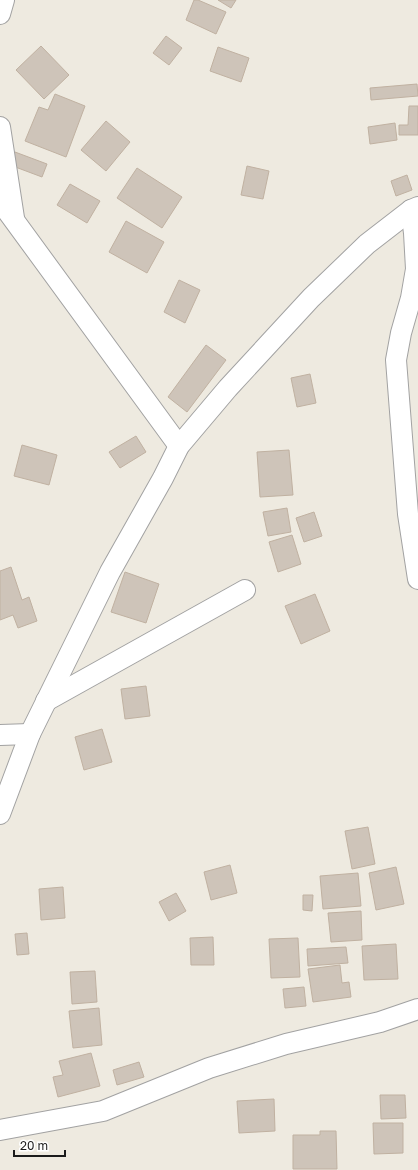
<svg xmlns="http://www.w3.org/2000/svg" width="418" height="1170" font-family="'Golos Text',sans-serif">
<rect width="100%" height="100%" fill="#eeeae0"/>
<g fill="#cec4b9" stroke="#c0b1a1">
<polygon points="194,0 198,0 226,12 216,34 186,20"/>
<polygon points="218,0 236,0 231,8"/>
<polygon points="166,36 182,48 169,65 153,53"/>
<polygon points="41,46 69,75 44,99 16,70"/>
<polygon points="218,47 249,58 241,82 210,71"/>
<polygon points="417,84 418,96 371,100 370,88"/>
<polygon points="55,94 85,106 66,157 25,141 39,107 48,110"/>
<polygon points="409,106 418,106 418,135 399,135 399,125 408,125"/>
<polygon points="106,121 130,142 106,171 81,150"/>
<polygon points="395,123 397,140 370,144 368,127"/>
<polygon points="15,152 47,164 42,177 10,165"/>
<polygon points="247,166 269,171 263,199 241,195"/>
<polygon points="137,168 182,197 162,228 117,198"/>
<polygon points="407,175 412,190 396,196 391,181"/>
<polygon points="70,184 100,201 87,223 57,205"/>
<polygon points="126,221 164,242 147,273 109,252"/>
<polygon points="179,280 200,290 185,323 164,312"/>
<polygon points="206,345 226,360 187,412 168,397"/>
<polygon points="310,374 316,403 297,407 291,378"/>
<polygon points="136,436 146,452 120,468 109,452"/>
<polygon points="22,445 57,455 49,485 14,476"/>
<polygon points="289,450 293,495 260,497 257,452"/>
<polygon points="287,508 291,532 268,536 263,512"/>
<polygon points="314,512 322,536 304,542 296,518"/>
<polygon points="292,535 301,564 278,572 269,542"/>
<polygon points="11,567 22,600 29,597 37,621 18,628 13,615 0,620 0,571"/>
<polygon points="125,572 159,584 146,623 111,612"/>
<polygon points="315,594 330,631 301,644 285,606"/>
<polygon points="146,686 150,716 125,719 121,689"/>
<polygon points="102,729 112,762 84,770 75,737"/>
<polygon points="368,827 375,864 352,869 345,831"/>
<polygon points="230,865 237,893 211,900 204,872"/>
<polygon points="396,867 404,904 376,910 369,873"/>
<polygon points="358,873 361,906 323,909 320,876"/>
<polygon points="63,887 65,918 41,920 39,889"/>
<polygon points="176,893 186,911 169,921 159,902"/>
<polygon points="303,895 313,895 312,911 303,910"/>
<polygon points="361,911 362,940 331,942 328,913"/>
<polygon points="27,933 29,954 17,955 15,934"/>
<polygon points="213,937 214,965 191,965 190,938"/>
<polygon points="298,938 300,977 271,978 269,939"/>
<polygon points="396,944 398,979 364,980 362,946"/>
<polygon points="346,947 348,963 308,966 307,949"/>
<polygon points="340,965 342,983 349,982 351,997 313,1002 308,969"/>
<polygon points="95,971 97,1002 72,1004 70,972"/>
<polygon points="304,987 306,1006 285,1008 283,989"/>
<polygon points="99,1008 102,1045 73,1048 69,1011"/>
<polygon points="91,1053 100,1086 58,1097 53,1077 63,1075 59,1061"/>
<polygon points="139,1062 144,1077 117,1085 113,1070"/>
<polygon points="380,1095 405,1095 406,1118 381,1119"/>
<polygon points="274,1099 275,1131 239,1133 237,1101"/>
<polygon points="373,1123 403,1123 403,1153 374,1154"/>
<polygon points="320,1131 336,1131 337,1169 293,1169 293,1135 320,1135"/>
</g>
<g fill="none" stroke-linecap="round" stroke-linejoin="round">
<defs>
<g id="street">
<polyline points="0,14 4,0"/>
<polyline points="0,127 14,218"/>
<polyline points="0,201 179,446"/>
<polyline points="411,210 414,233 416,269 411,298 401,333 396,360 408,514 418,579"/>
<polyline points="46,701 245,590"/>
<polyline points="0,735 30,734"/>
<polyline points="0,814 30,734 110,572 163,478 179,446 228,388 311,298 367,244 411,210 418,207"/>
<polyline points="0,1130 103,1111 209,1068 286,1044 380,1022 418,1009"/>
</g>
</defs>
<use href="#street" stroke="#a2a2a2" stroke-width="22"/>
<use href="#street" stroke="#fff" stroke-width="20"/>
</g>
<path d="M14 1150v6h51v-6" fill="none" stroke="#1b1b1b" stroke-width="2"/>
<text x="20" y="1150" font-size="12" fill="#1b1b1b" stroke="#ffffff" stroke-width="3" paint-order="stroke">20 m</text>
</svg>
